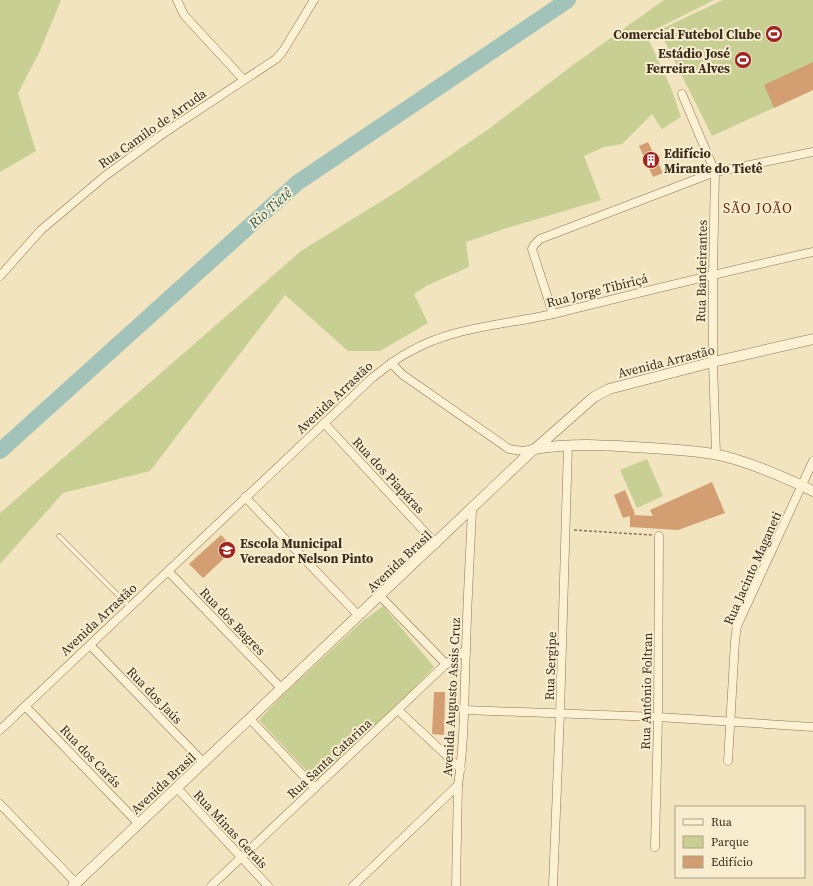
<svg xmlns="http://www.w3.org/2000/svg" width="813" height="886" font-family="'Source Serif 4',serif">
<rect width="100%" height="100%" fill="#f2e4bf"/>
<g fill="#c7d092">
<polygon points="0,0 61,0 40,51 18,93 36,151 0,172"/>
<polygon points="664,0 714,0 646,34 671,88 681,117 662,129 652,114 622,144 604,147 584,156 601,200 507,228 466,242 469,267 428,285 414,294 428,323 380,351 348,351 285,295 150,471 63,493 0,564 0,513 301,251 401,189 490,128 573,65"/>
<polygon points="723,0 813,0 813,90 712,136 659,30"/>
<polygon points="647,459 663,496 637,508 620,470"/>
<polygon points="383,606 434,667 395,708 316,781 259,720 285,693 364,620"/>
</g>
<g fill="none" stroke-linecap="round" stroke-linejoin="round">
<polyline stroke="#a2c3ba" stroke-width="16" points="0,451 297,183 568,0"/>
</g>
<g fill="#d39e71">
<polygon points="813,62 813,90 774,108 764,85"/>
<polygon points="648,142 663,173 653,177 639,146"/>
<polygon points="712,482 725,513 678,530 630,527 630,516 623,518 614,495 625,490 635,514 633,515 653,516 650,510"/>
<polygon points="221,535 234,549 203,578 189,564"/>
<polygon points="434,692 445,692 444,735 432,734"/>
</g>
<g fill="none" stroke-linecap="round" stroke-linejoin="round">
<defs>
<polyline id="service" points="59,536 130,607"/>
<g id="minor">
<polyline points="177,0 184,15 244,80"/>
<polyline points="682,94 715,172 713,274 713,362 716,454"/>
<polyline points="0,276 41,230 105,176 164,133 276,59 283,51 314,0"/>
<polyline points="553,314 532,249 534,245 540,239 715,172 813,152"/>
<polyline points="391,363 403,375 509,449 523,451 534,449"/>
<polyline points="324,423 436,544"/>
<polyline points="245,497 359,616"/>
<polyline points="168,571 282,689"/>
<polyline points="380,596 446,664"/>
<polyline points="90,645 204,763"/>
<polyline points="25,706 139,824"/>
<polyline points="398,710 461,769"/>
<polyline points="464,710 658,717 813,727"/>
<polyline points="250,719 315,788"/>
<path d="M 0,730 L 372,378 C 384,369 395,359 409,352 C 454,326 507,325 557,313 C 642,292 727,271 813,252"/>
<polyline points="728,761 735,641 737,626 813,461"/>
<polyline points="177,788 268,886"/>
<polyline points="0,804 76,883"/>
<polyline points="655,847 658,717 659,536"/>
<polyline points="211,886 446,664 466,650"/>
<polyline points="353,886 458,785"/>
<path d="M 456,886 L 458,785 C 465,740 464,695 466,650 C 467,603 470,557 472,510"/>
<polyline points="553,886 560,713 568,446"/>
</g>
<g id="tertiary">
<polyline points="535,449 594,397 609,389 713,362 813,339"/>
<path d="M 73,886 L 534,449 C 576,442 623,446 665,449 C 688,451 712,452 734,459 C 761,467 788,479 813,491"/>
</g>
</defs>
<use href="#service" stroke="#8c7456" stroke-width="5"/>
<use href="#minor" stroke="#8c7456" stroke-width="9"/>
<use href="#tertiary" stroke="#8c7456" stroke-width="11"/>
<polyline stroke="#8c7456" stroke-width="1.5" stroke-dasharray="3 2" stroke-linecap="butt" points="574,530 652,535"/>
<use href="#service" stroke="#fcf1d3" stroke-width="4"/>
<use href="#minor" stroke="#fcf1d3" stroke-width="8"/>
<use href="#tertiary" stroke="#fcf1d3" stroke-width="10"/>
</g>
<defs>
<symbol id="stadium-disc" viewBox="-11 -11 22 22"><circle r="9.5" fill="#a02420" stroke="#f8eecf"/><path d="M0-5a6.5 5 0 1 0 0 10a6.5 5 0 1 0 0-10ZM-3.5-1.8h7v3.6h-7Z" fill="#fff"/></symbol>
<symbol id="building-disc" viewBox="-11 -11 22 22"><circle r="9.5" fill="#a02420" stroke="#f8eecf"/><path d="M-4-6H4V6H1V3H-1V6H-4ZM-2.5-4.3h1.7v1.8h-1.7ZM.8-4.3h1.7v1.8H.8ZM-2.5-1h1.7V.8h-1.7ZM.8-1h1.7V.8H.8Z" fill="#fff"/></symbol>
<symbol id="school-disc" viewBox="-11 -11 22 22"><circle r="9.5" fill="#a02420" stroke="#f8eecf"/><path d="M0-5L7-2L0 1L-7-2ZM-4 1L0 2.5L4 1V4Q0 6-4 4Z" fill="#fff"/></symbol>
</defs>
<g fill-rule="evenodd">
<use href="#stadium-disc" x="764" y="24" width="20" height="20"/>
<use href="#stadium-disc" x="733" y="50" width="20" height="20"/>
<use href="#building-disc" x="641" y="150" width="20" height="20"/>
<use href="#school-disc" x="217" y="540" width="20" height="20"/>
</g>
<g text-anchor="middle" stroke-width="4" stroke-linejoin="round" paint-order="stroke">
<g font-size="13" font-weight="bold" fill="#3a2b1b" stroke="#f8eecf" text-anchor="end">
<text x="761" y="39">Comercial Futebol Clube</text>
<text x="730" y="58">Estádio José<tspan x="730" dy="15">Ferreira Alves</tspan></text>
<text x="664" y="158" text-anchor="start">Edifício<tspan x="664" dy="15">Mirante do Tietê</tspan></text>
<text x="240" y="548" text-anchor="start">Escola Municipal<tspan x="240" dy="15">Vereador Nelson Pinto</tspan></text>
</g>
<g font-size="13" fill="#3a2b1b" stroke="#f8eecf">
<text transform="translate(152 128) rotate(-35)" y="5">Rua Camilo de Arruda</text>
<text transform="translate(701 271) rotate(-89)" y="5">Rua Bandeirantes</text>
<text transform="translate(597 290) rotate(-14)" y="5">Rua Jorge Tibiriçá</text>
<text transform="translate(666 361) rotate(-14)" y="5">Avenida Arrastão</text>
<text transform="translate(334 397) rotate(-43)" y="5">Avenida Arrastão</text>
<text transform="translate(389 475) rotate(47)" y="5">Rua dos Piapáras</text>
<text transform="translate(399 561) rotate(-43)" y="5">Avenida Brasil</text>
<text transform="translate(752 568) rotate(-66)" y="5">Rua Jacinto Maganeti</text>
<text transform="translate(98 619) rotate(-43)" y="5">Avenida Arrastão</text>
<text transform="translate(233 621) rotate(46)" y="5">Rua dos Bagres</text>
<text transform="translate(550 666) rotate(-88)" y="5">Rua Sergipe</text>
<text transform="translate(646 691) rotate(-89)" y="5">Rua Antônio Foltran</text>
<text transform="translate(155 695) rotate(46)" y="5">Rua dos Jaús</text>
<text transform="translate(451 697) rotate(-87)" y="5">Avenida Augusto Assis Cruz</text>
<text transform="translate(91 756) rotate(46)" y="5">Rua dos Carás</text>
<text transform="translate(329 758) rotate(-43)" y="5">Rua Santa Catarina</text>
<text transform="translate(163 783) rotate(-43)" y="5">Avenida Brasil</text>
<text transform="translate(231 829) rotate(47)" y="5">Rua Minas Gerais</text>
</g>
<g font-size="14" font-style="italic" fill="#295b5a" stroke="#f8eecf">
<text transform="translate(270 208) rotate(-42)" y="5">Rio Tietê</text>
</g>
<g font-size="14" letter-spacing="1" fill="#6a2c17" stroke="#f8eecf">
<text x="758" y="213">SÃO JOÃO</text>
</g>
</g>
<rect x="675" y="806" width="130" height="72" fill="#f8eecf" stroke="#aca087"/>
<rect x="683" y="819" width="20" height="6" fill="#fcf1d3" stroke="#aca087"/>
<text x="711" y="826" font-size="12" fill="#3a2b1b">Rua</text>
<rect x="683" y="836" width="20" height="12" fill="#c7d092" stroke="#aca087"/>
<text x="711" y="846" font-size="12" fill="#3a2b1b">Parque</text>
<rect x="683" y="856" width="20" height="12" fill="#d39e71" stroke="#aca087"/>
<text x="711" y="866" font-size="12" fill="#3a2b1b">Edifício</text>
</svg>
